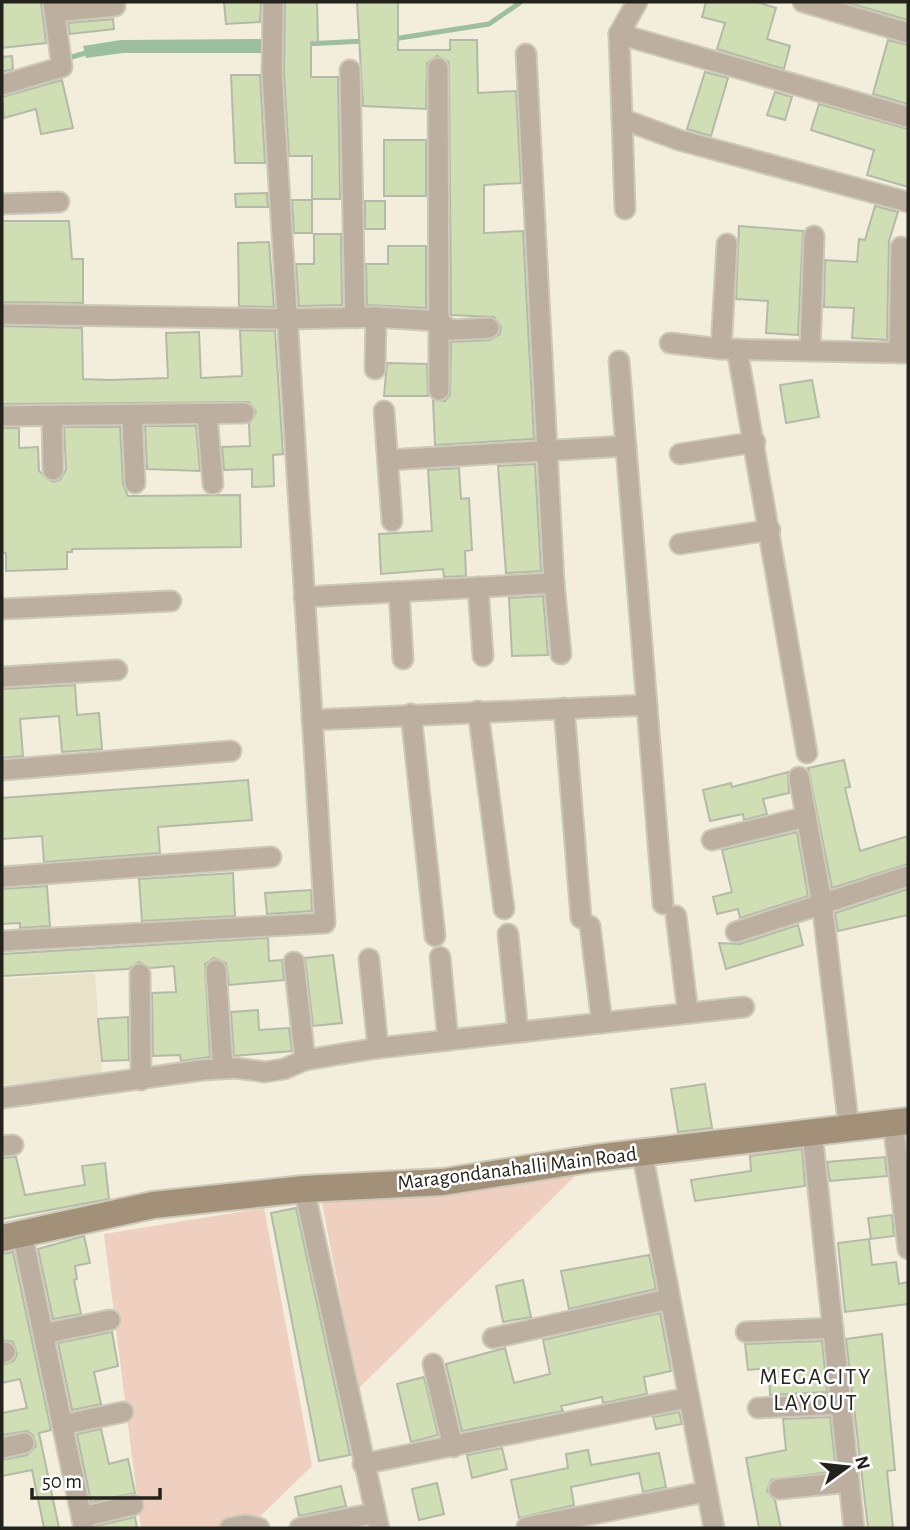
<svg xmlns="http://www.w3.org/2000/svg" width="910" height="1530" font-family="'Alegreya Sans',sans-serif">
<rect width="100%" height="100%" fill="#f2eedb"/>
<polygon fill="#e7e2c8" points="95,973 102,1075 2,1085 2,979"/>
<g fill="#efcfc0">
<polygon points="578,1173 358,1389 322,1203"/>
<polygon points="264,1208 312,1466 248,1528 141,1528 104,1234"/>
</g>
<polygon fill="#9bbf9f" points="262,39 263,53 123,53 86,58 83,46 121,40"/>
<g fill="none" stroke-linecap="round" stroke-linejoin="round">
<g stroke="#9bbf9f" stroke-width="5">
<polyline points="393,39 489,24 521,2"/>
<polyline points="305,44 365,41"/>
<polyline points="65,59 89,52"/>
</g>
</g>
<g fill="#cfdeb3" stroke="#b4baa9" stroke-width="2">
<polygon points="2,2 41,2 46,43 2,48"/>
<polygon points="224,2 261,2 260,22 226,24"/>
<polygon points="285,2 317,2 318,42 311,42 311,77 338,77 340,199 312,199 312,156 289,156 284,74"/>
<polygon points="357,2 398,2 398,50 450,50 450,40 477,40 478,93 516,91 521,183 484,185 484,233 523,231 534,439 435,445 433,400 445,401 450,395 451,342 490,340 500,334 501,327 494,317 451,315 449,62 437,56 427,63 426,109 363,106"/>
<polygon points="706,2 757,2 776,8 767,39 790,46 784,69 717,49 725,23 702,17"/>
<polygon points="845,2 908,2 908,20"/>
<polygon points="113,19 114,29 70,34 68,23"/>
<polygon points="888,40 908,45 908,104 873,94"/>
<polygon points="12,56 13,69 2,72 2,57"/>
<polygon points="705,72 728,78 711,136 687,129"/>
<polygon points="231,75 260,75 265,163 235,163"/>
<polygon points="62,80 73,128 41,134 36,109 4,118 2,97"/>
<polygon points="775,92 792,97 785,120 767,115"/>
<polygon points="819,104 908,129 908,187 867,175 874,150 811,130"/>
<rect x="384" y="140" width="42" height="56"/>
<polygon points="267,193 268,207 236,207 235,194"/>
<polygon points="292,200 312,200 312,233 294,233"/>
<rect x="365" y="201" width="20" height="28"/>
<polygon points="875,206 898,212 889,241 887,340 852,338 854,308 824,307 825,260 857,262 859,239 865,240"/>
<polygon points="2,221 69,221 72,259 83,259 83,303 2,302"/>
<polygon points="739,226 803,231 798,335 766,333 768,301 736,299"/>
<polygon points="314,234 341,234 342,305 299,306 296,264 314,264"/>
<polygon points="269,242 274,307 239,306 238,243"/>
<polygon points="388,246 426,246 426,308 367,305 366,264 388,264"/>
<polygon points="2,326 82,328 83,379 109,380 168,378 166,333 199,332 201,378 242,376 240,330 275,331 283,454 273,455 274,486 252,487 252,469 224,470 222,447 250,446 249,424 256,412 249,402 2,404"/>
<polygon points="387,363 427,364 428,396 384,396"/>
<polygon points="812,380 819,417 786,423 780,385"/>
<polygon points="145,426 196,426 200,471 147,469"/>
<polygon points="64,427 120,427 123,484 128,496 240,495 241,547 72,549 72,552 67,552 67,569 6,571 6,553 2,553 2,428 19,428 19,448 38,447 39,471 53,482 60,480 66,470"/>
<polygon points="535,464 541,571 506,573 498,466"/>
<polygon points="459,468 461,499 469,498 472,550 465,551 466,576 444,577 443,569 381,574 379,534 432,531 428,470"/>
<polygon points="543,596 548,655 512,656 509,598"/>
<polygon points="75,685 77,715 99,713 102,749 62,752 59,716 20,719 23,756 2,758 2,689"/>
<polygon points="844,760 850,787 845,788 860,851 908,836 908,864 832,888 808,768"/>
<polygon points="788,772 789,793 763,799 767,814 744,820 743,814 710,821 703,790 731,783 732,787"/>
<polygon points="248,780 252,820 158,827 160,853 44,862 42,836 2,839 2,798"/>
<polygon points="797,832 808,896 740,918 738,909 717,914 713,897 732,892 722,850"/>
<polygon points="233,873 235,916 142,921 139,879"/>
<polygon points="47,886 50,926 20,928 20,923 2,924 2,889"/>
<polygon points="908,889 908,915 838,931 835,913"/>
<polygon points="311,890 312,911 267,914 265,893"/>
<polygon points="798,925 803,945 726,969 719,943 740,944"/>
<polygon points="268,938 269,961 282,960 284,980 229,985 226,963 214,958 205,964 210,1057 181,1061 180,1055 153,1056 152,993 176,992 174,966 150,968 139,962 128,969 2,976 2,954"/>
<polygon points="333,955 342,1023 313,1026 305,958"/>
<polygon points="258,1010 259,1030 289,1028 292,1051 234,1056 231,1012"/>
<polygon points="128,1017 129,1060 102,1061 98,1019"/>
<polygon points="705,1084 712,1128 678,1132 671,1089"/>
<polygon points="802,1149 805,1186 695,1201 691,1180 751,1171 750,1156"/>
<polygon points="16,1157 25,1195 85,1185 82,1166 105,1163 109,1199 2,1219 2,1158"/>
<polygon points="885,1157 887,1176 830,1181 827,1162"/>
<polygon points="296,1208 350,1455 319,1461 271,1213"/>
<polygon points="892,1215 894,1236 871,1239 868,1218"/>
<polygon points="84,1236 90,1263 75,1266 77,1279 74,1280 81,1314 53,1319 38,1249"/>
<polygon points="869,1239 872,1265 896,1262 899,1284 908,1282 908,1304 845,1312 838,1243"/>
<polygon points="13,1252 51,1430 39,1433 59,1528 44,1528 32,1470 2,1476 2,1460 27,1455 36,1446 33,1435 27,1431 2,1435 2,1413 27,1408 20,1379 2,1383 2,1365 14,1361 17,1354 13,1342 2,1340 2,1254"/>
<polygon points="649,1255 656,1289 569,1309 561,1271"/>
<polygon points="523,1280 531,1317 503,1322 496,1286"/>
<polygon points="660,1313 671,1371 644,1377 647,1394 603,1403 602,1397 561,1406 563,1411 462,1431 446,1364 505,1348 514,1383 550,1374 543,1340"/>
<polygon points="112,1332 118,1366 94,1372 101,1404 72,1410 58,1343"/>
<polygon points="882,1334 895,1470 887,1471 893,1528 868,1528 846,1339"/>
<polygon points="822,1341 827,1392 770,1395 769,1368 748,1370 745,1344"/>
<polygon points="424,1377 438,1435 411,1442 397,1384"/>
<polygon points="679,1412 682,1424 656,1429 653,1417"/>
<polygon points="830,1417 836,1471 771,1480 767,1491 775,1500 781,1528 759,1528 746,1458 786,1450 783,1419"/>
<polygon points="101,1429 109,1464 128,1459 135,1493 91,1502 77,1434"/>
<polygon points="502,1448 507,1469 472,1478 467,1455"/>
<polygon points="588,1450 591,1465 659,1453 666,1487 643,1492 639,1473 571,1487 574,1505 519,1518 511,1480 568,1468 566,1454"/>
<polygon points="437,1483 444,1514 419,1520 412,1489"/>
<polygon points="341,1486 346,1506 299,1516 295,1497"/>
<polygon points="135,1517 137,1528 96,1528 96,1526"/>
</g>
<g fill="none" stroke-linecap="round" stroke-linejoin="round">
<defs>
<g id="street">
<polyline points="637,2 619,34 622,119 679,140 908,202"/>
<polyline points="803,2 908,33"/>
<polyline points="55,12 115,6"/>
<polyline points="619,34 908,117"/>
<polyline points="438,68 439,390"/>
<polyline points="350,70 355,318"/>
<polyline points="2,85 62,67 53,2"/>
<polyline points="622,119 625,209"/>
<polyline points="2,204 59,202"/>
<polyline points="2,314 287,319 376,317 439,321 450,330 489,328"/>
<polyline points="670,343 721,349 908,353"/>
<polyline points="721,349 727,244"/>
<polyline points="737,349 807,753"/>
<polyline points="810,351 814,236"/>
<polyline points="899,353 901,247"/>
<polyline points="619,361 663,904"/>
<polyline points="375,369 376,317"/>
<polyline points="384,411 392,521"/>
<polyline points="207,415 213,484"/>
<polyline points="2,416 244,413"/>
<polyline points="52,416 53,470"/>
<polyline points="132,417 135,483"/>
<polyline points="680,454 755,442"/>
<polyline points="388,460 626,446"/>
<polyline points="680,544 770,530"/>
<polyline points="554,583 561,654"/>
<polyline points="478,587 483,656"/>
<polyline points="399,592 403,659"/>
<polyline points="304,597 554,583 526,54"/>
<polyline points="2,609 171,601"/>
<polyline points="2,677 117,670"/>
<polyline points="564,708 581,918"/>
<polyline points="478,711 504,909"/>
<polyline points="411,714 435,936"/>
<polyline points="312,720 647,705"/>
<polyline points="2,770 231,751"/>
<polyline points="799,777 822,903 849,1129"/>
<polyline points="712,840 806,817"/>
<polyline points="2,877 271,857"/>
<polyline points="676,916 688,1013"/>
<polyline points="590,926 602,1023"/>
<polyline points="736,932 908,876"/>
<polyline points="508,934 518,1032"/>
<polyline points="2,941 325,923 272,73 273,2"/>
<polyline points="440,957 448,1040"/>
<polyline points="369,959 378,1048"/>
<polyline points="294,962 305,1060"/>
<polyline points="216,970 223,1068"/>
<polyline points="140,974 141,1080"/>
<polyline points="2,1098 202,1070 236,1068 265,1072 284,1069 305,1060 378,1048 744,1007"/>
<polyline points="893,1123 908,1249"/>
<polyline points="812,1132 854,1528"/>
<polyline points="2,1146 13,1145"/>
<polyline points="642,1152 714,1528"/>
<polyline points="304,1189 379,1528"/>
<polyline points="22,1233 84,1528"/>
<polyline points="746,1332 833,1328"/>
<polyline points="43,1334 110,1320"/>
<polyline points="493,1338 669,1299"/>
<polyline points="2,1353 5,1352"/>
<polyline points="433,1364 453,1447"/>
<polyline points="758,1408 841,1404"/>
<polyline points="62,1425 123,1412"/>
<polyline points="2,1448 24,1443"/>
<polyline points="363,1464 687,1398"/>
<polyline points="779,1489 849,1482"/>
<polyline points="82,1517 133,1505"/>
<polyline points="527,1527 705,1492"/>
<polyline points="230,1528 245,1525 259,1528"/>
<polyline points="300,1528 375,1513"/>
</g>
<polyline id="secondary" points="2,1238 153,1205 304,1189 443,1182 595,1158 908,1121"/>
</defs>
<use href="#street" stroke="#cdc9b8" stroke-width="23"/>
<use href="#secondary" stroke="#cdc9b8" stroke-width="30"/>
<use href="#street" stroke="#bcaf9f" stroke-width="19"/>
<use href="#secondary" stroke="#a39079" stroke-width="26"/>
</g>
<g text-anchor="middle" stroke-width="5" stroke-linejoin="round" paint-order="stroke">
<g font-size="21" fill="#23221b" stroke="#fff">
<text transform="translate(517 1168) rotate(-7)" y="7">Maragondanahalli Main Road</text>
</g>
<g font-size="23" letter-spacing="2" fill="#23221b" stroke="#fff">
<text x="816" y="1384">MEGACITY<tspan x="816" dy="26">LAYOUT</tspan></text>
</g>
</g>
<rect width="910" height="1530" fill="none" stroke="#23221b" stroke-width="7"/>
<g transform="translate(847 1467) rotate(75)" stroke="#ffffff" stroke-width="5" paint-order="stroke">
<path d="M0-5L12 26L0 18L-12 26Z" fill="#23221b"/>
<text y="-10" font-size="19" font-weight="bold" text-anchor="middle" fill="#23221b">N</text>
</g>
<path d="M32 1488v10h128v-10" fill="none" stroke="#23221b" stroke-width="3.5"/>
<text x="42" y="1488" font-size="21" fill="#23221b" stroke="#ffffff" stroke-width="5" paint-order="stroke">50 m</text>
</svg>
